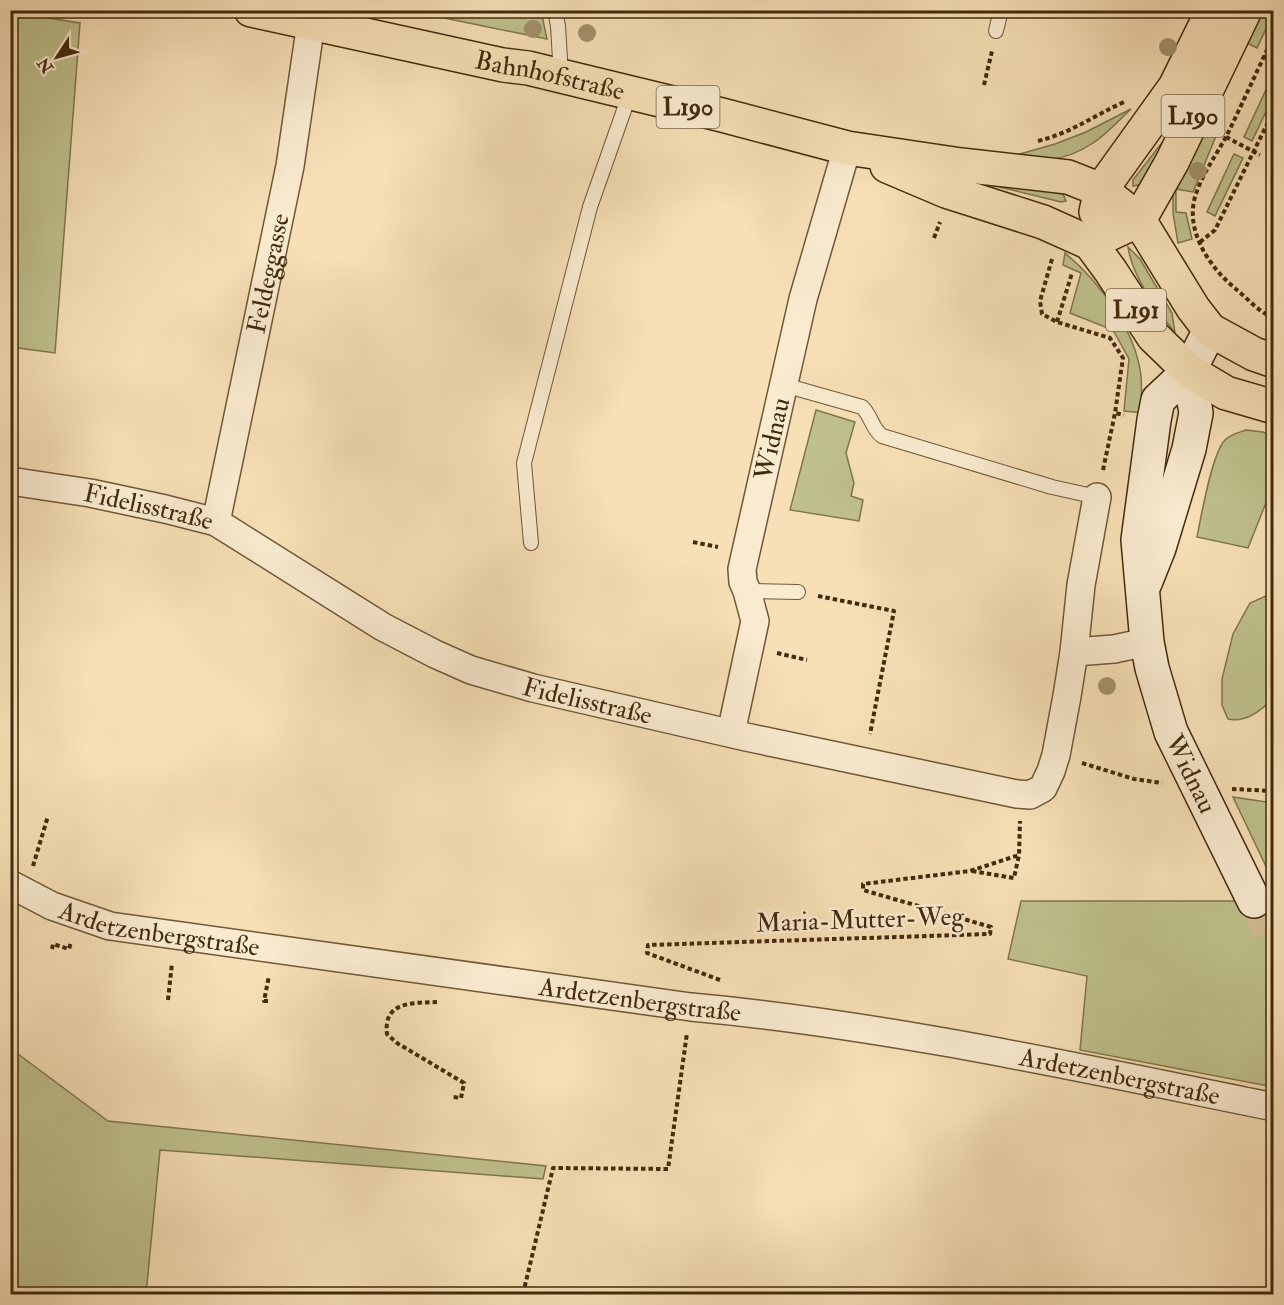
<svg xmlns="http://www.w3.org/2000/svg" width="1284" height="1305" font-family="'IM FELL Double Pica',serif">
<rect width="100%" height="100%" fill="#f7e0b6"/>
<filter id="stains"><feTurbulence type="fractalNoise" baseFrequency=".00333" numOctaves="4"/><feColorMatrix values="0 0 0 0 .2 0 0 0 0 .09 0 0 0 0 .02 0 0 0 .5 -.17"/></filter>
<radialGradient id="worn" r=".72"><stop offset=".6" stop-color="#630" stop-opacity="0"/><stop offset="1" stop-color="#630" stop-opacity=".3"/></radialGradient>
<g fill="#bfc18c" stroke="#80764c" stroke-width="1.5">
<polygon points="410,11 541,11 547,39"/>
<polygon points="1255,11 1273,11 1273,14 1257,48 1241,40"/>
<polygon points="10,12 80,23 55,353 11,347"/>
<polygon points="1271,79 1273,80 1273,97 1252,141 1244,137"/>
<path d="M 1131,109 C 1119,120 1107,134 1093,143 C 1064,163 1033,163 999,160 L 1055,144 L 1086,132 Z"/>
<polygon points="1203,123 1218,131 1193,192 1176,189 1176,212 1186,213 1192,239 1178,243 1173,213 1173,189"/>
<polygon points="1175,126 1144,184 1133,186 1133,180"/>
<polygon points="1234,154 1243,158 1215,216 1207,212"/>
<polygon points="995,180 1063,194 1066,201 1061,202 995,186"/>
<path d="M 1128,247 L 1140,259 L 1172,313 L 1175,333 C 1157,310 1132,276 1128,247 Z"/>
<path d="M 1065,253 C 1099,281 1136,331 1141,376 C 1142,388 1141,401 1142,413 L 1124,411 L 1129,359 L 1113,330 L 1070,313 L 1081,273 L 1063,265 Z"/>
<polygon points="816,410 855,422 846,453 854,483 851,496 863,500 859,521 790,510"/>
<path d="M 1246,430 L 1263,432 L 1274,436 L 1273,485 L 1248,548 L 1197,537 C 1201,517 1212,453 1225,440 C 1231,434 1238,433 1246,430 Z"/>
<path d="M 1266,596 L 1273,598 L 1273,698 C 1261,711 1246,723 1228,719 L 1222,705 L 1222,679 L 1233,634 L 1250,603 Z"/>
<polygon points="1233,797 1273,803 1273,1087 1080,1050 1087,976 1008,959 1021,901 1254,901 1271,877"/>
<polygon points="10,1048 108,1121 546,1166 543,1179 160,1150 146,1294 11,1294"/>
</g>
<g fill="none" stroke-linecap="round" stroke-linejoin="round">
<polyline stroke="#d3bc94" stroke-width="33" stroke-dasharray="33 16" stroke-linecap="butt" points="1254,901 1274,940"/>
<defs>
<g id="service">
<polyline points="555,10 558,26 561,76"/>
<polyline points="996,31 1001,10"/>
<path d="M 784,385 L 862,407 C 871,415 872,429 882,436 L 1052,487 L 1097,497"/>
<polyline points="531,543 524,463 590,207 630,93"/>
<polyline points="747,591 798,592"/>
</g>
<g id="minor">
<path id="s1" d="M 10,481 L 90,493 L 165,509 L 216,522 L 383,627 L 435,654 L 471,670 L 533,688 L 746,737 L 1017,794 L 1030,795 L 1043,788 L 1051,771 L 1056,755 L 1067,696 L 1074,652 L 1081,585 L 1097,497"/>
<path id="s2" d="M 216,522 L 290,166 L 311,23"/>
<polyline points="1074,652 1114,649 1147,642"/>
<path id="s3" d="M 731,733 L 755,621 L 747,591 L 743,582 L 742,569 L 803,299 L 847,148"/>
<path id="s4" d="M 10,884 L 52,906 L 110,926 L 691,1007 C 887,1025 1081,1068 1274,1107"/>
</g>
<g id="secondary">
<path id="s5" d="M 1210,330 L 1189,371 L 1158,400 L 1154,420 L 1138,540 L 1147,642 L 1152,668 L 1171,732 L 1254,901"/>
<polyline points="1145,583 1159,548 1189,449 1196,413 1189,371"/>
</g>
<g id="primary">
<path id="s6" d="M 251,10 L 503,65 L 528,68 L 722,115 L 847,148 L 961,165 L 1068,177 L 1101,190 L 1139,220 L 1193,308 L 1210,330 L 1254,354 L 1274,361"/>
<polyline points="887,166 946,191 1043,222 1090,243 1110,270 1153,336 1189,371 1226,393 1274,407"/>
<polyline points="1096,212 1101,190 1175,87 1213,10"/>
<polyline points="1090,243 1139,220 1172,162 1245,10"/>
</g>
</defs>
<use href="#service" stroke="#6f5837" stroke-width="16"/>
<use href="#minor" stroke="#6f5837" stroke-width="30"/>
<use href="#secondary" stroke="#422a0d" stroke-width="36"/>
<use href="#primary" stroke="#422a0d" stroke-width="36"/>
<g stroke="#422a0d" stroke-width="4" stroke-dasharray="4.5 3" stroke-linecap="butt">
<path d="M 1274,35 C 1258,69 1243,102 1227,135 C 1217,154 1204,171 1197,191 C 1182,229 1210,268 1237,290 C 1248,299 1260,313 1274,318"/>
<polyline points="1264,56 1274,61"/>
<polyline points="984,85 992,51"/>
<polyline points="1226,137 1260,155"/>
<path d="M 1038,141 C 1071,133 1093,116 1124,102"/>
<polyline points="934,238 940,222"/>
<polyline points="1200,242 1215,230 1274,110"/>
<polyline points="1052,259 1040,301 1042,314 1057,322 1110,338 1123,358 1115,413 1124,415"/>
<polyline points="1057,322 1072,273"/>
<polyline points="1103,470 1115,413"/>
<polyline points="693,542 718,547"/>
<polyline points="818,596 894,611 870,734"/>
<polyline points="777,653 807,660"/>
<polyline points="1082,763 1134,779 1162,783"/>
<polyline points="1232,789 1274,791"/>
<polyline points="33,866 48,816"/>
<polyline points="972,871 1014,878 1019,855 1020,821"/>
<polyline points="52,949 53,944 69,949 71,942"/>
<polyline points="720,980 647,953 648,945 990,934 991,927 863,890 863,884 970,871 1019,855"/>
<polyline points="168,1000 172,963"/>
<polyline points="268,1001 264,1001 269,976"/>
<path d="M 437,1002 C 413,1003 383,1001 387,1034 L 397,1043 L 464,1083 L 461,1098 L 453,1097"/>
<polyline points="523,1294 553,1168 668,1169 687,1033"/>
</g>
<use href="#service" stroke="#faebd0" stroke-width="14"/>
<use href="#minor" stroke="#faebd0" stroke-width="27"/>
<use href="#secondary" stroke="#faebd0" stroke-width="33"/>
<use href="#primary" stroke="#f7e0b6" stroke-width="33"/>
</g>
<g fill="#a4916b">
<circle cx="533" cy="29" r="9"/>
<circle cx="587" cy="33" r="9"/>
<circle cx="1168" cy="47" r="9"/>
<circle cx="1198" cy="171" r="9"/>
<circle cx="1107" cy="686" r="9"/>
</g>
<g text-anchor="middle" stroke-width="5" stroke-linejoin="round" paint-order="stroke">
<g fill="#faebd0" stroke="#796448" stroke-width="1.5">
<rect x="656.5" y="86" width="63" height="42" rx="4.5"/>
<rect x="1161.5" y="95" width="63" height="42" rx="4.5"/>
<rect x="1106" y="289" width="60" height="42" rx="4.5"/>
</g>
<g font-size="24" font-weight="bold" fill="#422a0d">
<text x="688" y="115">L190</text>
<text x="1193" y="124">L190</text>
<text x="1136" y="318">L191</text>
</g>
<g font-size="26" fill="#422a0d" stroke="#faebd0">
<text dy="9" stroke="none"><textPath href="#s6" startOffset="306">Bahnhofstraße</textPath></text>
<text dy="9" stroke="none"><textPath href="#s2" startOffset="254">Feldeggasse</textPath></text>
<text dy="9" stroke="none"><textPath href="#s3" startOffset="302">Widnau</textPath></text>
<text dy="9" stroke="none"><textPath href="#s1" startOffset="141">Fidelisstraße</textPath></text>
<text dy="9" stroke="none"><textPath href="#s1" startOffset="626">Fidelisstraße</textPath></text>
<text dy="9" stroke="none"><textPath href="#s5" startOffset="472">Widnau</textPath></text>
<text transform="translate(860 919) rotate(-2)" y="9">Maria-Mutter-Weg</text>
<text dy="9" stroke="none"><textPath href="#s4" startOffset="158">Ardetzenbergstraße</textPath></text>
<text dy="9" stroke="none"><textPath href="#s4" startOffset="644">Ardetzenbergstraße</textPath></text>
<text dy="9" stroke="none"><textPath href="#s4" startOffset="1130">Ardetzenbergstraße</textPath></text>
</g>
</g>
<rect width="1284" height="1305" fill="none" stroke="#f7e0b6" stroke-width="36"/>
<rect x="12" y="12" width="1260" height="1281" fill="none" stroke="#422a0d" stroke-width="3"/>
<rect x="18" y="18" width="1248" height="1269" fill="none" stroke="#422a0d" stroke-width="1.5"/>
<g transform="translate(57 57) rotate(234)" stroke="#faebd0" stroke-width="4.5" paint-order="stroke">
<path d="M0-4.5L10 22L0 15L-10 22Z" fill="#422a0d"/>
<text y="-9" font-size="16" font-weight="bold" text-anchor="middle" fill="#422a0d">N</text>
</g>
<rect width="100%" height="100%" filter="url(#stains)"/>
<rect width="100%" height="100%" fill="url(#worn)"/>
</svg>
